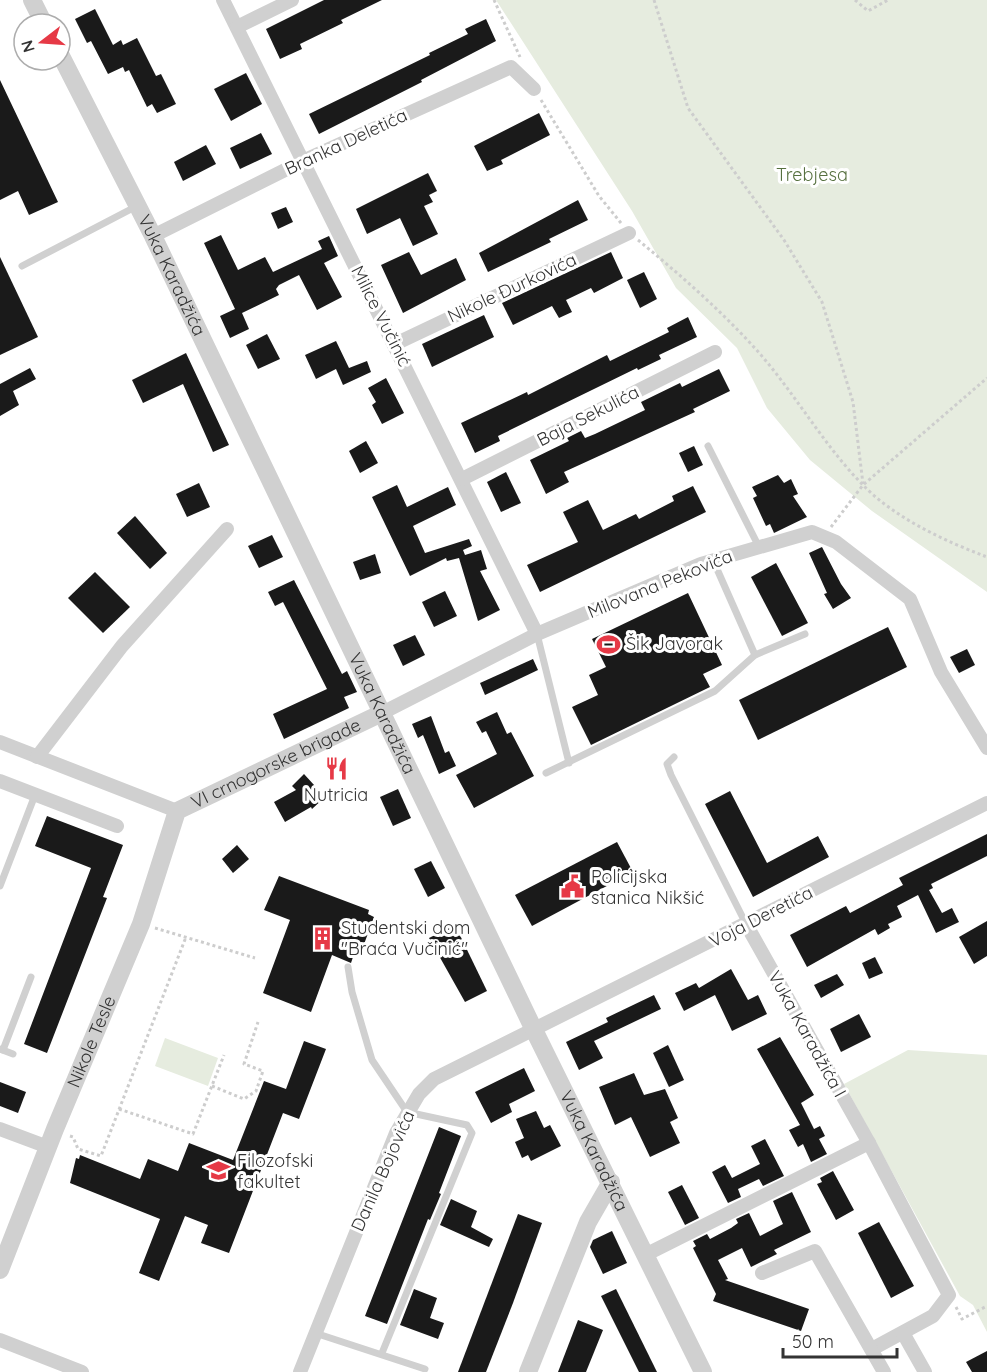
<svg xmlns="http://www.w3.org/2000/svg" width="987" height="1372" font-family="Quicksand,sans-serif">
<rect width="100%" height="100%" fill="#fff"/>
<g fill="#e6ecdf">
<polygon points="496,0 987,0 987,592 872,511 810,460 767,408 737,348 676,288 632,211"/>
<polygon points="165,1038 218,1058 208,1086 155,1066"/>
<polygon points="908,1050 987,1055 987,1332 973,1305 960,1296 844,1084"/>
</g>
<g fill="#1a1a1a">
<polygon points="324,0 382,0 341,20 343,23 300,44 302,49 280,59 266,29"/>
<polygon points="95,9 113,45 121,40 123,45 137,38 156,76 161,74 176,104 157,113 152,104 147,107 129,70 125,72 123,67 108,74 91,41 87,43 75,19"/>
<polygon points="486,19 496,41 421,80 422,82 319,134 309,114 430,55 429,53 468,34 465,29"/>
<polygon points="246,73 262,104 231,121 214,89"/>
<polygon points="0,80 58,202 29,215 18,191 0,200"/>
<polygon points="539,113 550,135 501,160 503,164 487,171 474,146"/>
<polygon points="261,133 272,154 240,169 230,148"/>
<polygon points="206,145 216,164 183,181 174,162"/>
<polygon points="428,173 437,191 429,195 433,202 424,206 438,234 413,246 400,218 367,234 356,209"/>
<polygon points="578,200 588,220 549,239 551,242 488,272 479,253"/>
<polygon points="286,207 293,222 278,229 271,213"/>
<polygon points="221,235 238,270 265,257 273,272 322,249 318,241 329,236 338,256 324,263 342,297 317,310 299,275 279,285 276,289 279,295 242,313 249,329 230,338 220,316 235,309 204,243"/>
<polygon points="409,252 421,275 456,258 466,280 403,313 381,265"/>
<polygon points="611,252 623,278 594,293 591,288 566,300 572,312 559,318 552,306 513,325 502,303"/>
<polygon points="0,257 38,337 0,355"/>
<polygon points="644,272 657,299 640,308 627,280"/>
<polygon points="484,315 494,337 432,367 422,344"/>
<polygon points="688,317 697,337 659,355 661,359 638,370 637,368 498,436 500,441 475,453 461,423 527,392 528,395 607,355 610,361 669,332 667,328"/>
<polygon points="267,334 280,359 258,369 246,345"/>
<polygon points="336,341 349,368 367,361 371,372 343,385 336,369 316,379 305,355"/>
<polygon points="186,353 229,445 213,452 183,384 143,403 132,380"/>
<polygon points="30,368 36,379 13,391 19,405 0,416 0,384"/>
<polygon points="719,369 730,391 693,409 695,412 564,472 569,482 546,494 530,460 569,441 567,438 581,431 585,438 595,434 645,410 641,402 680,383 682,387"/>
<polygon points="386,378 404,413 382,424 372,405 376,402 368,388"/>
<polygon points="366,441 378,463 360,473 349,451"/>
<polygon points="694,446 703,465 688,472 679,453"/>
<polygon points="506,472 521,503 501,512 487,482"/>
<polygon points="778,475 784,483 791,479 798,494 793,496 807,517 774,533 770,524 766,526 753,498 757,496 752,487"/>
<polygon points="199,483 210,507 187,517 176,494"/>
<polygon points="397,485 407,507 448,487 456,505 413,526 425,553 469,539 472,546 463,550 465,555 481,550 487,569 480,571 500,610 478,621 459,558 447,561 446,558 410,576 372,497"/>
<polygon points="693,486 706,512 540,592 527,565 578,542 563,512 588,500 603,530 636,514 639,519 674,501 672,496"/>
<polygon points="135,516 167,553 150,569 117,533"/>
<polygon points="272,535 283,557 259,568 248,546"/>
<polygon points="822,547 841,584 851,598 833,609 824,594 827,593 809,553"/>
<polygon points="375,554 381,573 360,580 353,562"/>
<polygon points="776,563 808,623 782,636 751,577"/>
<polygon points="95,572 130,607 103,633 68,598"/>
<polygon points="294,580 342,674 347,671 357,692 344,697 349,708 284,739 273,714 327,689 283,602 275,606 268,592"/>
<polygon points="445,591 457,616 434,627 422,602"/>
<polygon points="688,593 722,665 703,674 710,687 591,745 572,707 598,695 589,675 606,667 592,639"/>
<polygon points="888,627 907,667 758,740 739,700"/>
<polygon points="415,635 425,655 403,666 393,645"/>
<polygon points="967,649 975,665 959,673 950,657"/>
<polygon points="533,659 538,670 485,695 480,683"/>
<polygon points="497,712 507,734 511,732 534,776 474,808 456,775 497,754 486,731 482,733 476,722"/>
<polygon points="431,716 445,753 449,751 456,766 439,774 423,735 418,738 412,724"/>
<polygon points="304,774 325,797 312,809 311,807 285,822 274,802 296,790 292,786"/>
<polygon points="398,789 411,818 393,826 380,797"/>
<polygon points="730,791 767,863 818,836 829,857 753,897 705,804"/>
<polygon points="47,816 123,845 103,897 107,898 47,1053 24,1044 91,868 35,846"/>
<polygon points="987,834 987,856 931,884 933,888 929,890 942,913 952,908 959,922 936,933 918,895 897,906 902,917 888,924 890,928 878,935 875,929 807,967 790,935 846,906 850,913 903,885 899,878"/>
<polygon points="617,842 633,872 532,926 515,895"/>
<polygon points="237,845 249,859 233,873 222,859"/>
<polygon points="431,861 445,888 428,897 414,869"/>
<polygon points="279,876 369,910 368,914 374,917 363,947 357,945 351,963 332,955 311,1012 263,993 290,920 264,910"/>
<polygon points="987,921 987,956 974,964 959,937"/>
<polygon points="455,925 487,991 465,1002 429,938"/>
<polygon points="875,957 883,973 869,979 862,963"/>
<polygon points="731,969 748,1000 758,995 767,1014 732,1031 715,995 684,1011 675,993 696,983 699,988"/>
<polygon points="837,974 844,985 821,998 814,985"/>
<polygon points="654,995 661,1009 594,1041 603,1058 579,1070 566,1042 608,1022 606,1018"/>
<polygon points="859,1014 871,1037 841,1052 830,1029"/>
<polygon points="780,1037 814,1095 801,1103 814,1129 820,1126 825,1136 819,1139 827,1154 811,1162 803,1144 798,1147 789,1130 800,1125 757,1049"/>
<polygon points="304,1041 326,1049 299,1119 283,1113 229,1253 201,1243 208,1225 185,1216 159,1281 139,1273 160,1219 70,1183 76,1158 79,1159 80,1155 140,1179 148,1159 178,1171 189,1143 233,1160 264,1081 286,1089"/>
<polygon points="668,1045 684,1080 669,1087 653,1053"/>
<polygon points="524,1068 535,1091 509,1104 512,1112 491,1123 475,1092"/>
<polygon points="634,1073 644,1095 665,1089 678,1118 670,1122 680,1143 650,1157 631,1117 615,1125 599,1087"/>
<polygon points="0,1082 26,1092 18,1113 0,1106"/>
<polygon points="536,1111 544,1128 550,1125 561,1146 531,1161 528,1155 522,1158 515,1142 524,1138 516,1119"/>
<polygon points="439,1127 461,1136 439,1193 441,1194 430,1220 428,1219 387,1324 365,1316"/>
<polygon points="765,1139 784,1176 763,1186 759,1179 738,1189 741,1197 728,1203 712,1172 725,1165 732,1178 760,1164 751,1146"/>
<polygon points="833,1171 854,1210 836,1220 817,1184 822,1182 820,1178"/>
<polygon points="682,1185 699,1218 685,1225 668,1192"/>
<polygon points="792,1192 811,1232 774,1250 777,1254 751,1267 742,1248 718,1260 728,1279 725,1280 809,1309 801,1331 713,1301 716,1294 693,1248 696,1246 693,1241 707,1234 710,1239 731,1228 738,1223 736,1219 749,1213 760,1236 783,1224 773,1201"/>
<polygon points="451,1199 477,1211 471,1227 493,1239 489,1247 440,1225"/>
<polygon points="518,1214 542,1223 513,1303 486,1372 458,1372"/>
<polygon points="879,1222 914,1286 891,1298 858,1233"/>
<polygon points="612,1231 627,1263 603,1274 590,1247 593,1240"/>
<polygon points="414,1289 437,1298 430,1318 444,1323 438,1339 400,1325"/>
<polygon points="616,1289 657,1372 639,1372 601,1296"/>
<polygon points="578,1320 603,1330 586,1372 558,1372"/>
<polygon points="987,1351 987,1372 972,1372 966,1362"/>
</g>
<g fill="none" stroke-linecap="round" stroke-linejoin="round">
<g stroke="#cdcdcd" stroke-width="3" stroke-dasharray="3 3" stroke-linecap="butt">
<polyline points="494,0 520,57"/>
<polyline points="654,0 688,108 784,240 822,302 853,402 863,484"/>
<polyline points="855,0 868,11 888,0"/>
<polyline points="541,100 599,196 621,223"/>
<path d="M 638,240 C 678,273 717,307 752,345 C 792,388 821,442 862,484 C 894,518 945,541 987,557"/>
<polyline points="831,527 863,485 987,378"/>
<polyline points="155,928 255,958"/>
<polyline points="212,1086 244,1099 256,1091 263,1071 244,1064 258,1022"/>
<polyline points="119,1109 193,1134 224,1055"/>
<polyline points="70,1136 73,1137 78,1149 101,1156 186,937"/>
<polyline points="956,1307 962,1319 987,1306"/>
</g>
<g stroke="#d0d0d0" stroke-width="7">
<polyline points="22,266 137,206"/>
<polyline points="708,446 759,547"/>
<polyline points="713,560 755,655"/>
<polyline points="537,634 569,763"/>
<polyline points="674,757 667,764 671,775 746,924"/>
<polyline points="546,773 715,691 755,655 805,634"/>
<polyline points="0,886 35,795"/>
<polyline points="348,967 352,992 372,1060 407,1112 467,1125 472,1133 382,1353"/>
<polyline points="0,1049 13,1054"/>
<polyline points="3,1050 31,977"/>
<polyline points="315,1333 425,1369"/>
</g>
<g stroke="#d0d0d0" stroke-width="14">
<polyline points="223,0 537,634"/>
<polyline points="237,27 292,0"/>
<polyline points="153,236 303,161 511,67 534,89"/>
<polyline points="395,344 629,233"/>
<polyline points="462,479 715,352"/>
<polyline points="384,712 537,634 701,564 812,532 836,542 910,599 941,672 987,748"/>
<polyline points="0,742 177,811"/>
<polyline points="37,757 122,646 227,529"/>
<polyline points="0,781 117,826"/>
<polyline points="746,924 869,1143 949,1295 933,1316 872,1349"/>
<polyline points="0,1129 48,1147"/>
<polyline points="647,1254 869,1143"/>
<polyline points="762,1273 815,1251 884,1372"/>
<polyline points="903,1333 925,1372"/>
<polyline points="0,1340 82,1372"/>
<polyline points="300,1372 396,1133 419,1094 434,1079 987,803"/>
</g>
<g stroke="#d0d0d0" stroke-width="18">
<polyline points="32,0 44,24"/>
<path id="s1" d="M 60,54 L 153,236 L 534,1030 L 703,1372"/>
<path id="s2" d="M 0,1270 L 55,1129 L 141,924 L 177,811 L 384,712"/>
<polyline points="528,1372 588,1222 611,1182"/>
</g>
</g>
<defs>
<symbol id="stadium-bare" viewBox="-9 -9 18 18"><path d="M0-5a6.5 5 0 1 0 0 10a6.5 5 0 1 0 0-10ZM-3.5-1.8h7v3.6h-7Z" fill="#e63946" stroke="#fff" stroke-width="2.5" paint-order="stroke"/></symbol>
<symbol id="restaurant-bare" viewBox="-9 -9 18 18"><path d="M-5-6h1v4h1v-4h1v4h1v-4h1v5L-1.5 .5V6h-2V.5L-5-1ZM5-6V6H3V1.5H1.5Q1.5-4 5-6Z" fill="#e63946" stroke="#fff" stroke-width="2.5" paint-order="stroke"/></symbol>
<symbol id="civic-bare" viewBox="-9 -9 18 18"><path d="M-.6-6.5H3V-4.5H.6V-3L4-1V1h2V6H-6V1h2V-1L-.6-3ZM-1.2 2.5V6h2.4V2.5Z" fill="#e63946" stroke="#fff" stroke-width="2.5" paint-order="stroke"/></symbol>
<symbol id="building-bare" viewBox="-9 -9 18 18"><path d="M-4-6H4V6H1V3H-1V6H-4ZM-2.5-4.3h1.7v1.8h-1.7ZM.8-4.3h1.7v1.8H.8ZM-2.5-1h1.7V.8h-1.7ZM.8-1h1.7V.8H.8Z" fill="#e63946" stroke="#fff" stroke-width="2.5" paint-order="stroke"/></symbol>
<symbol id="university-bare" viewBox="-9 -9 18 18"><path d="M0-5L7-2L0 1L-7-2ZM-4 1L0 2.5L4 1V4Q0 6-4 4Z" fill="#e63946" stroke="#fff" stroke-width="2.5" paint-order="stroke"/></symbol>
</defs>
<g fill-rule="evenodd">
<use href="#stadium-bare" x="592" y="628" width="33" height="33"/>
<use href="#restaurant-bare" x="320" y="752" width="33" height="33"/>
<use href="#civic-bare" x="556" y="870" width="33" height="33"/>
<use href="#building-bare" x="306" y="922" width="33" height="33"/>
<use href="#university-bare" x="202" y="1154" width="33" height="33"/>
</g>
<g text-anchor="middle" stroke-width="6" stroke-linejoin="round" paint-order="stroke">
<g font-size="18" fill="#333" stroke="#fff">
<text transform="translate(346 142) rotate(-25)" y="6">Branka Deletića</text>
<text dy="6" stroke="none"><textPath href="#s1" startOffset="248">Vuka Karadžića</textPath></text>
<text transform="translate(512 288) rotate(-25)" y="6">Nikole Đurkovića</text>
<text transform="translate(381 316) rotate(63)" y="6">Milice Vučinić</text>
<text transform="translate(588 416) rotate(-27)" y="6">Baja Sekulića</text>
<text transform="translate(660 584) rotate(-22)" y="6">Milovana Pekovića</text>
<text dy="6" stroke="none"><textPath href="#s1" startOffset="734">Vuka Karadžića</textPath></text>
<text dy="6" stroke="none"><textPath href="#s2" startOffset="602">VI crnogorske brigade</textPath></text>
<text transform="translate(761 917) rotate(-27)" y="6">Voja Deretića</text>
<text transform="translate(807 1034) rotate(61)" y="6">Vuka Karadžića I</text>
<text dy="6" stroke="none"><textPath href="#s2" startOffset="246">Nikole Tesle</textPath></text>
<text dy="6" stroke="none"><textPath href="#s1" startOffset="1220">Vuka Karadžića</textPath></text>
<text transform="translate(383 1171) rotate(-66)" y="6">Danila Bojovića</text>
</g>
<g font-size="18" fill="#56703f" stroke="#fff">
<text x="812" y="181">Trebjesa</text>
</g>
<g font-size="18" fill="#333" stroke="#fff" text-anchor="start">
<text x="626" y="650">Šik Javorak</text>
<text x="336" y="801" text-anchor="middle">Nutricia</text>
<text x="591" y="883">Policijska<tspan x="591" dy="21">stanica Nikšić</tspan></text>
<text x="341" y="934">Studentski dom<tspan x="341" dy="21">"Braća Vučinić"</tspan></text>
<text x="237" y="1167">Filozofski<tspan x="237" dy="21">fakultet</tspan></text>
</g>
</g>
<g transform="translate(42 42) rotate(253)"><circle r="28" fill="#ffffff" stroke="#adadad" stroke-width="1.5"/>
<path d="M0-4.5L10 22L0 15L-10 22Z" fill="#e63946"/>
<text y="-9" font-size="16" font-weight="bold" text-anchor="middle" fill="#333333">N</text>
</g>
<path d="M783 1348v9h114v-9" fill="none" stroke="#333333" stroke-width="3"/>
<text x="792" y="1348" font-size="18" fill="#333333" stroke="#ffffff" stroke-width="4.5" paint-order="stroke">50 m</text>
</svg>
